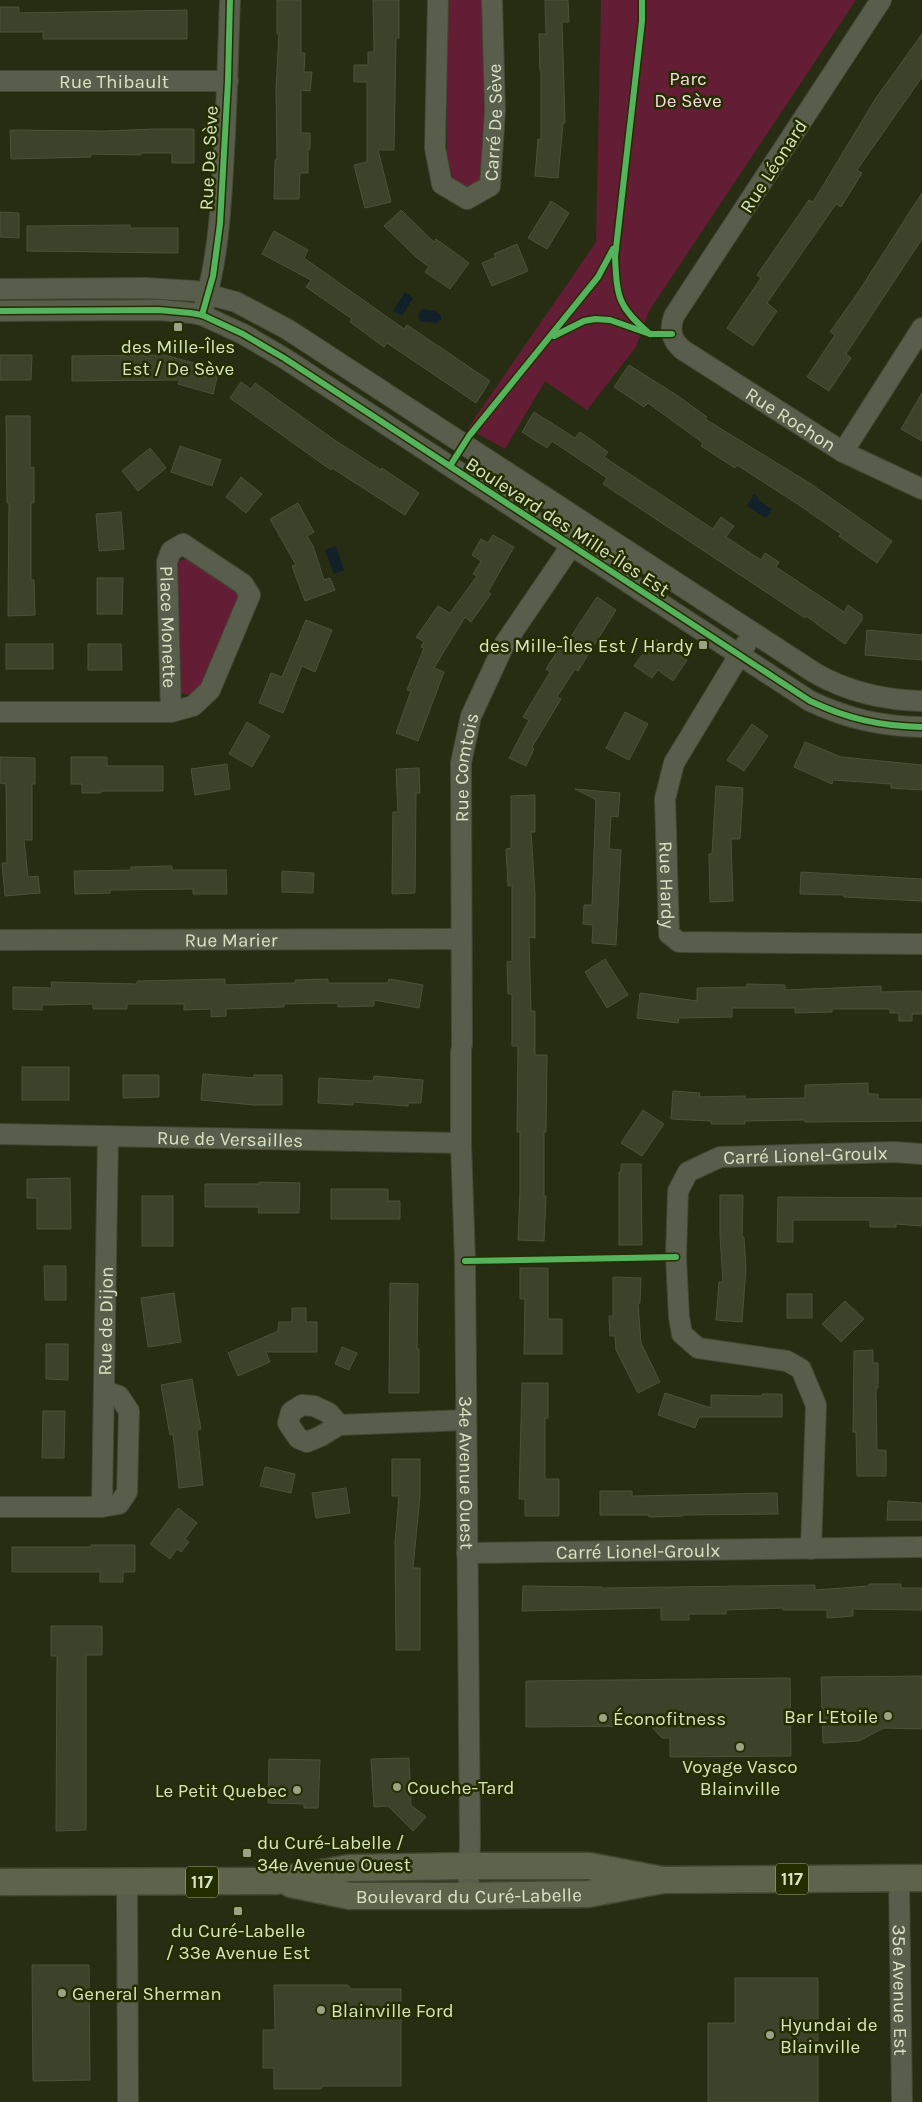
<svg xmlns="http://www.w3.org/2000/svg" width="922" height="2102" font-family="Karla,sans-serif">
<rect width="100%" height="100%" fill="#272d13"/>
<g fill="#631d34">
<polygon points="447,0 482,0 484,124 481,181 470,189 453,180 447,155"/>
<polygon points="601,0 856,0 649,311 636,347 587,410 545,381 505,449 468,428 596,242"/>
<path d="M 190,559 L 239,593 L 240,600 L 204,687 C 195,694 191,696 179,693 L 174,566 L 181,560 Z"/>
</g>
<g fill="#122129">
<polygon points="405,292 413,298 402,316 393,311"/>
<polygon points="422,309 436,311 441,315 441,320 437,323 420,321 418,314"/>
<polygon points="754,494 759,498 758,500 772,509 766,518 747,506"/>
<polygon points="336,546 344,570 334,574 325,550"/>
</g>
<g fill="#3d422a" stroke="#4b5239">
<polygon points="277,0 301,0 301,53 305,53 304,72 312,72 310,91 301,90 301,133 310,133 310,149 308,149 308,173 300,173 299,199 274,199 275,160 277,160 276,89 279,34 277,34"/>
<polygon points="373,0 399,0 399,38 396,38 394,150 378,150 391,202 365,208 354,165 367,162 367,82 354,82 354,65 368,65 368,52 374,52"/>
<polygon points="545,0 568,0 569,22 562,22 565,123 563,123 558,178 535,176 538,139 541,140 541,71 540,71 539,34 546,34"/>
<polygon points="0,7 19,7 19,13 187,10 187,39 43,39 43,32 0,32"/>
<polygon points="922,34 922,77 857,170 862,173 841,207 836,204 767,303 777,311 753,346 727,328 761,278 757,275 809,200 813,202 876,98"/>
<polygon points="155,129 194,129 194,163 172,163 172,153 141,153 141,155 91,154 91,157 11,159 10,130 105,131"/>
<polygon points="922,193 922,239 846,354 851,358 829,391 807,377 835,335 830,332 857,294"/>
<polygon points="551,201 569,213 547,249 528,238"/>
<polygon points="401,210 434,242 436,239 469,263 450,289 425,272 429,267 416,257 384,226"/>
<polygon points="0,212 19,213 19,238 0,237"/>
<polygon points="130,225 130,228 178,228 178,253 27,251 27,226"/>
<polygon points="274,231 308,250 304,258 404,329 407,325 490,381 476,403 387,343 384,347 350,322 352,319 306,287 311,280 262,254"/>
<polygon points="517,244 528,271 492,286 482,263 496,257 494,254"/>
<polygon points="0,355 32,355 31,380 0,380"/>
<polygon points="165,355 219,370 213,394 178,384 180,380 72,381 72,356"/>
<polygon points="629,365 678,396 707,417 705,419 811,484 892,541 877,563 839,536 841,534 796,503 737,465 735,468 701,446 703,443 648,403 644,407 614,387"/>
<polygon points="241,382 251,389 255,383 333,439 381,470 382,468 419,493 405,515 332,468 331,470 230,398"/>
<polygon points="922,393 922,441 901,429"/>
<polygon points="534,412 575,438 580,432 608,452 604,457 713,529 721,517 734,526 726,537 761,560 765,553 779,562 776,567 844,612 848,605 862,615 862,620 845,644 806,616 805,618 603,484 607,478 552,441 547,448 522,432"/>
<polygon points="6,416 30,416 30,468 34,467 34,503 31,503 31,580 34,580 35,615 8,616 9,503 7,503"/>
<polygon points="180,446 221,460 212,486 171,472"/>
<polygon points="150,448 166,468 138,491 122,471"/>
<polygon points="241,477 262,494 246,513 226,497"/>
<polygon points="298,503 314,532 307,536 313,546 324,580 330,578 335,590 305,601 292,566 296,565 270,519"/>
<polygon points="121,512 124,549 99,551 96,514"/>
<polygon points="493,535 514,547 488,592 491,594 471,622 465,617 434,668 444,672 418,741 396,733 411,691 407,690 424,648 421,647 424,642 416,637 438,606 450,613 477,576 473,574 481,561 472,555 481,539 488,543"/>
<polygon points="97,578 123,578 122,614 97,614"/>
<polygon points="597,597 616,610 578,671 575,669 557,697 561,699 532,747 534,749 526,766 509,758 529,720 523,717 550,672 546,669 565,639 568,641"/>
<polygon points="306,620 332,630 315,672 302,666 283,713 259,703 271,673 282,677"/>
<polygon points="867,630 922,635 922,660 865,655"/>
<polygon points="654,638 687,660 673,681 658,670 652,678 634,666"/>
<rect x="6" y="644" width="47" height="25"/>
<polygon points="88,644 121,644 122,670 88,670"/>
<polygon points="625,712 648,724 629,760 606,748"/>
<polygon points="247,722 270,736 252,767 229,754"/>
<polygon points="752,724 768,736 744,771 727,760"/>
<polygon points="805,742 841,757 922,765 922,790 891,788 891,784 833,780 832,784 794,767"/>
<polygon points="0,757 35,758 35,784 32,784 32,840 24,840 28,877 38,876 40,893 5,896 2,863 7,863 6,784 0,783"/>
<polygon points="71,757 107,757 107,766 163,766 163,791 101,791 101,793 82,793 82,784 71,784"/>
<polygon points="227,764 230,789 195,795 191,769"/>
<polygon points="419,768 420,793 416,793 415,893 392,894 393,812 398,812 396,769"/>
<polygon points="716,786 743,788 740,839 731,839 733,901 710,902 709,854 712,854"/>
<polygon points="575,789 620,793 618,817 611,816 609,849 621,850 616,945 592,943 593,925 583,924 584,905 592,905 596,800"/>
<polygon points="535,795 535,832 531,832 535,894 535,938 529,937 531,1011 535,1011 535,1055 547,1055 546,1132 544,1132 544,1196 546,1196 544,1241 518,1240 520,1192 520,1132 517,1132 518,1046 512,1046 512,994 508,994 507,962 512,961 512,885 508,886 506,849 511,848 511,796"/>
<polygon points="172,866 172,870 226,870 227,894 193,894 193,889 110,890 110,893 75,894 74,871 131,870 131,867"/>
<polygon points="282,871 314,873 313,893 282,892"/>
<polygon points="801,872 922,879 922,901 844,897 844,895 800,894"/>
<polygon points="605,959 628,995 607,1008 585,972"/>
<polygon points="225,979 225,985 295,983 295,980 328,979 328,983 388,983 389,979 423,985 419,1008 374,1000 374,1006 338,1007 338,1003 284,1004 284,1007 226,1009 226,1016 211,1017 211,1009 184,1010 184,1004 127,1004 127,1009 93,1009 93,1004 42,1005 42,1010 13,1009 13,987 52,988 51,982 137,984 137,981"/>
<polygon points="747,984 785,985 785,990 881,986 881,992 922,991 922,1014 912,1014 912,1021 899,1021 899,1013 890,1013 890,1009 832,1009 832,1012 795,1013 795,1008 732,1008 732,1017 679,1018 678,1023 637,1018 640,993 697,1001 697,988 747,987"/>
<rect x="22" y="1067" width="47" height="33"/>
<polygon points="203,1074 254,1078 254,1075 282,1075 282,1105 254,1105 201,1100"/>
<polygon points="123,1075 159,1075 159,1097 123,1098"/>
<polygon points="374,1076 423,1080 421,1103 408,1103 408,1106 353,1102 353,1105 318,1103 319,1078 373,1081"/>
<polygon points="868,1083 868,1094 878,1094 878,1099 921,1099 922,1121 805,1122 805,1120 745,1121 745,1124 711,1124 711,1121 671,1119 673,1091 700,1093 699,1097 745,1096 745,1099 805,1098 805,1085"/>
<polygon points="643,1110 664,1124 642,1156 621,1143"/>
<polygon points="621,1164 641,1164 642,1245 619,1245 619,1172 621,1172"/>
<polygon points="70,1178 71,1229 37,1229 37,1198 27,1198 27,1179"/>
<polygon points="259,1182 300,1183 299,1213 258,1213 259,1207 205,1207 205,1184 259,1184"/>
<polygon points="331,1189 388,1189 388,1201 400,1201 400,1219 331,1219"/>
<polygon points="720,1195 743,1195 742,1237 744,1237 746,1268 742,1322 716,1320 719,1282 723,1282 720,1236"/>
<rect x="142" y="1196" width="31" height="50"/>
<polygon points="778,1197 922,1198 922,1226 896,1224 896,1227 870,1227 870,1220 793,1220 793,1242 777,1242"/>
<polygon points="44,1266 66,1266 66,1300 45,1300"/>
<polygon points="520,1268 548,1268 548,1319 562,1319 562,1354 524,1354 525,1299 520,1299"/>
<polygon points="613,1277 641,1278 640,1303 638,1303 641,1343 660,1382 638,1393 616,1350 615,1336 610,1336 609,1316 613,1316"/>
<polygon points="390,1283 418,1284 417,1349 419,1349 419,1393 389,1393"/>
<polygon points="174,1293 181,1342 148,1347 141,1298"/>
<rect x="787" y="1294" width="25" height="24"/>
<polygon points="845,1301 864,1319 841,1342 822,1324"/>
<polygon points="292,1308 306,1308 306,1322 317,1322 317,1352 266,1352 270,1362 238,1376 228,1353 278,1331 279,1322 292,1322"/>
<polygon points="46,1344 68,1344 68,1380 46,1379"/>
<polygon points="342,1347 357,1353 349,1370 335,1364"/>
<polygon points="873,1350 873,1363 878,1363 878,1388 876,1388 877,1450 886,1450 886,1476 857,1476 856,1432 853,1432 854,1351"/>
<polygon points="192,1379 201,1429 197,1430 203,1485 179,1488 173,1434 170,1435 161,1385"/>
<polygon points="522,1383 548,1383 548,1418 545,1418 545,1479 559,1479 559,1516 525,1516 525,1499 519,1499"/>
<polygon points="665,1393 711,1408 711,1395 762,1396 762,1394 782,1394 782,1417 699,1417 695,1428 658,1415"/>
<polygon points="43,1411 65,1411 64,1458 42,1458"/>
<polygon points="392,1459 420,1459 420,1496 413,1568 420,1568 420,1650 396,1650 395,1544 399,1496 392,1496"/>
<polygon points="265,1467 295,1474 291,1493 260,1486"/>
<polygon points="346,1488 350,1513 316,1518 312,1493"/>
<polygon points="600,1491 632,1491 632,1496 777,1493 778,1514 683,1515 683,1516 649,1517 649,1515 600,1515"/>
<polygon points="888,1501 922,1503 922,1520 887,1520"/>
<polygon points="178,1508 197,1523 185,1539 189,1542 181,1552 177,1549 170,1559 150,1544"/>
<polygon points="91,1545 135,1545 135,1572 123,1572 123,1582 100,1582 100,1572 12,1572 12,1547 91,1547"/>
<polygon points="869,1584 901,1584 901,1588 922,1588 922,1610 853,1609 853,1616 827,1618 827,1610 783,1610 783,1608 726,1610 726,1614 689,1614 689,1620 661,1620 661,1608 522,1611 523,1586 602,1587 602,1588 815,1585 815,1590 869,1586"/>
<polygon points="51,1626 102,1626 102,1655 86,1655 86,1830 56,1831 57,1656 51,1656"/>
<polygon points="922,1676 922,1729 884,1728 859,1741 823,1743 821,1677"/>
<polygon points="790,1678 791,1756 670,1757 670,1738 662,1738 651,1726 526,1727 526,1681"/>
<polygon points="409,1758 411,1805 426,1817 413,1831 388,1806 374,1807 371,1759"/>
<polygon points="269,1759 320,1760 318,1808 304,1808 304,1804 268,1803"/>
<polygon points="32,1965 89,1965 90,2080 33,2081"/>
<polygon points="735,1978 818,1978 818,2102 708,2102 708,2023 735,2023"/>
<polygon points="274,1985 348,1985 351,1989 401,1989 401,2086 323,2086 321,2089 274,2089 274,2068 263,2068 263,2030 275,2030"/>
</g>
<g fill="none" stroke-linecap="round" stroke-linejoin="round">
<defs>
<g id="minor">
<path id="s1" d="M 438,0 L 435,148 L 442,184 L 467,199 L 490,186 L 495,111 L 492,0"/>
<path id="s2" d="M 881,0 L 674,316 C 669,330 671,340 683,350 L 843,452 L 922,489"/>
<path id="s3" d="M 0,81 L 228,81"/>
<path d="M 0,289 L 145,288 L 195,291 L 236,302 L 287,329 L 815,673 C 848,692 883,700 922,701"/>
<path d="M 204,306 C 219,255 221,204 224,152 C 227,101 228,51 230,0"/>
<path d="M 0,311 L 159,310 L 191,313 L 202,315 L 243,334 L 284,358 L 810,701 C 848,719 880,726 922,727"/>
<polyline points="843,452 922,328"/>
<path id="s4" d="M 746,644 L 674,763 L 665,799 L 669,934 L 679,942 L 922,944"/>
<path id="s5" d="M 0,712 L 171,712 L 193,706 L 210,690 L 250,595 L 243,584 L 183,544 L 171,551 L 167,562 L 171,712"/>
<path id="s6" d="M 0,940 L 461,939"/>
<path id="s7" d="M 462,1045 L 461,763 L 471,716 L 505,643 L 578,536"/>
<path id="s8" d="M 461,1051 L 461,1143 L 465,1261 L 470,1843 L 468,1896"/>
<path id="s9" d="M 0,1134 L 461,1143"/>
<polyline points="339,1425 329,1413 314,1406 302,1405 291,1412 288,1423 298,1438 307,1442 321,1436 339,1425 466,1420"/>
<polyline points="0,1507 102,1507 119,1504 127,1492 129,1411 119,1396 104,1391"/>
<path id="s10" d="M 102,1507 L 108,1136"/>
<path id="s11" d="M 811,1549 L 816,1405 L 801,1369 L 787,1361 L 698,1348 L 682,1334 L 679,1317 L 676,1257 L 678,1191 L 688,1172 L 720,1157 L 894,1152 L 922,1154"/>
<path id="s12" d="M 467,1553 L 922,1547"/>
<path id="s13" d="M 899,1878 L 902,2102"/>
<polyline points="127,1882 128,2102"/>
</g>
<g id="major">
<polyline points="0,1882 276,1881 349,1868 469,1866 589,1866 662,1880"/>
<path id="s14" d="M 291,1884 L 350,1896 L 468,1896 L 588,1894 L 662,1880 L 922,1878"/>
</g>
</defs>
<use href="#minor" stroke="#424832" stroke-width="22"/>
<use href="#major" stroke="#424832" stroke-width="29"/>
<use href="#minor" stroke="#595e4c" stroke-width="20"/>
<use href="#major" stroke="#5e644c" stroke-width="26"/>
<defs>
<g id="cycleway">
<path d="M 642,0 L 642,21 L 615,257 C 617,298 618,307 650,334"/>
<path d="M 0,311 L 159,310 L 191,313 L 202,315 L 243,334 L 284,358 L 810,701 C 848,719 880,726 922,727"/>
<polyline points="202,315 213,276 220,224 228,81 230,0"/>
<polyline points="554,336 584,321 595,319 610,320 650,334 672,334"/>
<polyline points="450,466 469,436 598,277 613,249"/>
<polyline points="465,1261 676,1257"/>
</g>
</defs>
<use href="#cycleway" stroke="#232e00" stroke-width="9"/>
<use href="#cycleway" stroke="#56b35d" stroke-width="6"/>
</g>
<g fill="#9aa385" stroke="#232e00" stroke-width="2">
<rect x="173" y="322" width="10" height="10" rx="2.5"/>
<rect x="698" y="640" width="10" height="10" rx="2.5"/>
<circle cx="888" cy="1716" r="5"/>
<circle cx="603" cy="1718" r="5"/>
<circle cx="740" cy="1747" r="5"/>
<circle cx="397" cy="1787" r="5"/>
<circle cx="297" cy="1790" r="5"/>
<rect x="242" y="1848" width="10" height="10" rx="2.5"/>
<rect x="233" y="1906" width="10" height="10" rx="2.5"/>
<circle cx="62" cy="1993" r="5"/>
<circle cx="321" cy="2010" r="5"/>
<circle cx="770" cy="2035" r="5"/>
</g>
<g text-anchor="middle" stroke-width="5" stroke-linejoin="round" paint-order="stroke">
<g fill="#232e00" stroke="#a2ad88" stroke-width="1">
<rect x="776" y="1863.5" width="32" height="31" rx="4"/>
<rect x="186" y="1866.5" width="32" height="31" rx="4"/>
</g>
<g font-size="18" font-weight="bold" fill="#d8e3c3">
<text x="792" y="1885">117</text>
<text x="202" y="1888">117</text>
</g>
<g font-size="19" fill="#fadae2" stroke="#232e00">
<text x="688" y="85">Parc<tspan x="688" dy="22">De Sève</tspan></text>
</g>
<g font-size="19" fill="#d8e3c3" stroke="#232e00">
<text dy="7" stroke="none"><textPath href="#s3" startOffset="114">Rue Thibault</textPath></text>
<text dy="7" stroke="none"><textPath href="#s1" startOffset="304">Carré De Sève</textPath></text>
<text transform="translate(208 158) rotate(-87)" y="7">Rue De Sève</text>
<text transform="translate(773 166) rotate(-57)" y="7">Rue Léonard</text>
<text dy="7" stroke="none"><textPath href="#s2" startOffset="544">Rue Rochon</textPath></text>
<text transform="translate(568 526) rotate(33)" y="7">Boulevard des Mille-Îles Est</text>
<text dy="7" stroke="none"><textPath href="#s5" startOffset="496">Place Monette</textPath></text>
<text dy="7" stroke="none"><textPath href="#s7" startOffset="278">Rue Comtois</textPath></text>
<text dy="7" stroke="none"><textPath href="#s4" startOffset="262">Rue Hardy</textPath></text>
<text dy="7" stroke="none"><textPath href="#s6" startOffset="231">Rue Marier</textPath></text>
<text dy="7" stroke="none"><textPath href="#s9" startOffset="230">Rue de Versailles</textPath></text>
<text dy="7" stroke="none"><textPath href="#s11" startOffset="596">Carré Lionel-Groulx</textPath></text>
<text dy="7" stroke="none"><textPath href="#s10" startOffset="186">Rue de Dijon</textPath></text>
<text dy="7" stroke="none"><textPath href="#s8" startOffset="422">34e Avenue Ouest</textPath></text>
<text dy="7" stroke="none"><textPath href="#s12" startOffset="171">Carré Lionel-Groulx</textPath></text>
<text dy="7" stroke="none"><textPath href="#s14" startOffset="179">Boulevard du Curé-Labelle</textPath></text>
<text dy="7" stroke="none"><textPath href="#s13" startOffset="112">35e Avenue Est</textPath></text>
</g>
<g font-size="19" fill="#d8e3c3" stroke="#232e00" text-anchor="start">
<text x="178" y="353" text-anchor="middle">des Mille-Îles<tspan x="178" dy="22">Est / De Sève</tspan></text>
<text x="693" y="652" text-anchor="end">des Mille-Îles Est / Hardy</text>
<text x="878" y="1723" text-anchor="end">Bar L'Etoile</text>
<text x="613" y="1725">Éconofitness</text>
<text x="740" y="1773" text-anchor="middle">Voyage Vasco<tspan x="740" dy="22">Blainville</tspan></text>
<text x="407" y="1794">Couche-Tard</text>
<text x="287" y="1797" text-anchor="end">Le Petit Quebec</text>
<text x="257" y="1849">du Curé-Labelle /<tspan x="257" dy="22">34e Avenue Ouest</tspan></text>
<text x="238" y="1937" text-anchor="middle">du Curé-Labelle<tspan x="238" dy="22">/ 33e Avenue Est</tspan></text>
<text x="72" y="2000">General Sherman</text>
<text x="331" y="2017">Blainville Ford</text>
<text x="780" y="2031">Hyundai de<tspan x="780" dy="22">Blainville</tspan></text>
</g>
</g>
</svg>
